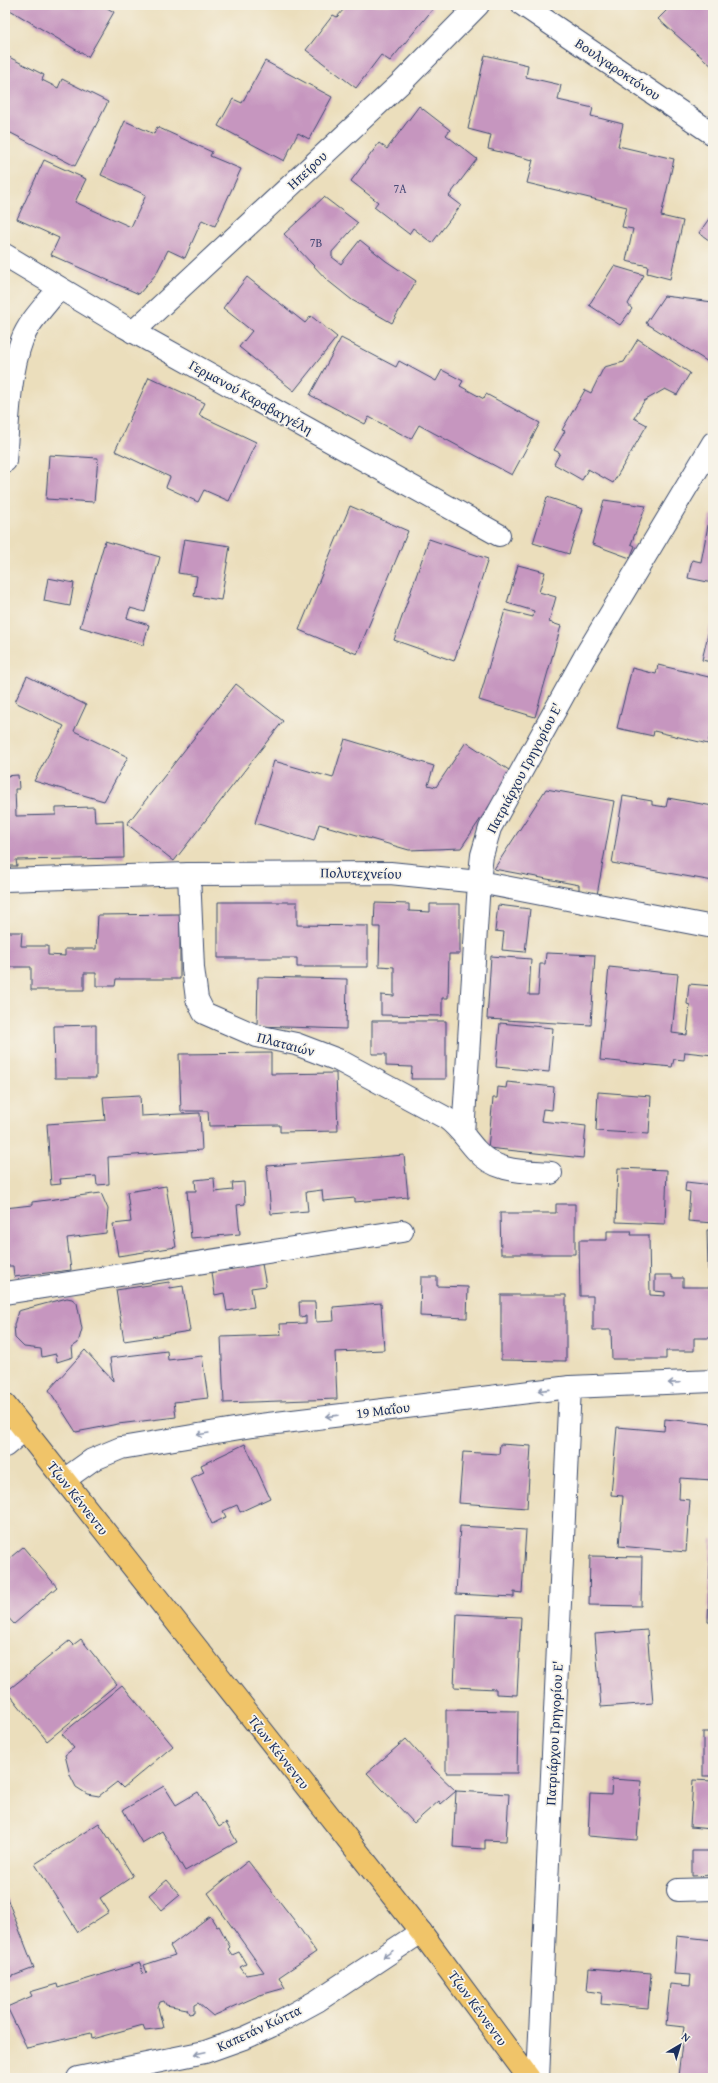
<svg xmlns="http://www.w3.org/2000/svg" width="718" height="2083" font-family="'Gentium Book Plus',serif">
<rect width="100%" height="100%" fill="#f7f3e8"/>
<filter id="ink" filterUnits="userSpaceOnUse"><feTurbulence type="fractalNoise" baseFrequency=".025" numOctaves="2"/><feDisplacementMap in="SourceGraphic" scale="8" xChannelSelector="R" yChannelSelector="G"/><feConvolveMatrix kernelMatrix="1 2 1 2 8 2 1 2 1" color-interpolation-filters="sRGB"/></filter>
<filter id="wash" filterUnits="userSpaceOnUse"><feTurbulence type="fractalNoise" baseFrequency=".012" numOctaves="4" result="noise"/><feDisplacementMap in="SourceGraphic" scale="16" xChannelSelector="R" yChannelSelector="G"/><feGaussianBlur stdDeviation="0.9" result="paint"/><feColorMatrix in="noise" values="0 0 0 0 0 0 0 0 0 0 0 0 0 0 0 0 0 1.4 0 .05"/><feComposite in="paint" operator="in"/></filter>
<g filter="url(#wash)">
<rect width="100%" height="100%" fill="#ebdebc"/>
<g id="blocks">
<g fill="#c696bf">
<polygon points="5,5 102,5 114,12 88,57 5,7"/>
<polygon points="339,5 428,5 433,9 390,61 381,55 356,88 306,50 333,15 337,17 344,9"/>
<polygon points="672,5 713,5 713,67 658,19"/>
<polygon points="5,55 44,75 42,80 58,88 62,79 108,102 75,166 5,130"/>
<polygon points="485,55 528,65 526,77 561,85 558,100 593,108 591,116 623,124 618,146 674,159 661,216 683,221 670,279 647,273 648,266 626,261 633,229 622,227 627,207 527,183 533,160 488,149 491,135 468,129"/>
<polygon points="265,61 332,97 309,139 298,133 284,161 218,126 233,99 242,103"/>
<polygon points="419,106 450,130 446,135 477,159 449,196 461,205 432,243 413,228 409,234 374,207 378,202 351,181 379,143 387,149"/>
<polygon points="125,121 154,134 157,127 212,152 210,156 241,169 215,226 202,220 185,258 168,250 156,274 139,294 51,255 59,238 17,219 44,160 86,179 75,202 131,227 146,195 101,175"/>
<polygon points="324,197 358,223 332,252 332,257 341,264 360,240 386,261 416,281 392,323 352,300 327,280 284,234"/>
<polygon points="713,213 713,243 699,233"/>
<polygon points="614,266 644,275 628,304 632,309 620,325 589,305"/>
<polygon points="247,277 305,323 311,316 337,337 294,391 239,347 252,331 223,308"/>
<polygon points="664,296 713,302 713,365 646,323"/>
<polygon points="341,338 396,367 399,361 436,381 442,370 463,381 460,386 484,399 486,394 540,423 512,475 419,425 411,439 369,417 365,424 310,395"/>
<polygon points="638,339 690,373 677,395 665,389 644,401 634,418 647,425 613,483 588,469 582,480 554,464 560,453 554,450 565,431 562,430 585,390 591,393 604,367 624,362"/>
<polygon points="149,377 205,403 199,415 256,442 229,501 204,490 198,502 166,487 170,477 115,451"/>
<polygon points="49,455 98,458 94,502 46,499"/>
<polygon points="547,497 583,509 569,554 533,543"/>
<polygon points="604,500 646,506 631,544 635,546 630,558 592,544"/>
<polygon points="350,506 408,531 357,654 299,630"/>
<polygon points="710,515 713,516 713,583 688,578 692,560 701,562"/>
<polygon points="184,539 230,546 221,600 194,596 197,576 178,573"/>
<polygon points="429,539 488,559 454,661 394,640"/>
<polygon points="105,541 160,557 145,612 130,608 127,618 149,625 143,645 80,627"/>
<polygon points="518,565 545,572 539,592 556,597 549,622 561,626 535,717 479,700 505,610 533,617 534,611 507,603"/>
<polygon points="48,578 74,583 70,606 44,601"/>
<polygon points="710,626 713,626 713,670 710,669 711,662 702,660"/>
<polygon points="658,665 713,678 713,721 708,744 654,731 653,736 617,728 632,668 656,674"/>
<polygon points="27,676 86,705 74,731 128,757 104,801 34,781 64,726 15,702"/>
<polygon points="236,684 283,721 174,861 127,824"/>
<polygon points="345,739 434,766 428,785 436,787 466,742 512,772 461,848 409,850 319,824 314,841 255,823 274,761 333,778"/>
<polygon points="18,775 19,789 15,789 16,816 56,815 56,808 94,807 95,822 123,821 124,858 16,860 17,866 5,866 5,776"/>
<polygon points="546,789 614,801 597,895 579,891 579,885 494,869"/>
<polygon points="623,796 652,801 652,805 666,807 668,798 713,806 713,881 612,863"/>
<polygon points="218,902 297,902 297,925 368,926 368,967 297,967 297,958 218,958"/>
<polygon points="375,903 409,904 409,911 430,912 430,904 460,904 460,954 449,954 448,998 442,998 442,1016 381,1015 381,995 394,996 394,967 379,966 380,927 374,927"/>
<polygon points="498,905 530,909 525,952 502,950 504,932 495,931"/>
<polygon points="180,914 180,979 116,979 115,986 96,986 96,973 84,973 84,990 31,990 31,967 5,967 5,932 22,932 21,946 48,946 48,955 65,956 65,949 96,949 98,915"/>
<polygon points="546,953 595,955 591,1025 487,1019 491,956 531,959 529,995 538,995 540,964 545,964"/>
<polygon points="609,967 678,974 672,1033 687,1035 690,1005 687,1004 689,984 713,986 713,1055 685,1052 684,1060 674,1059 672,1067 600,1060"/>
<polygon points="258,977 347,979 346,1029 257,1026"/>
<polygon points="372,1021 446,1021 446,1079 411,1079 412,1067 386,1066 386,1054 372,1054"/>
<polygon points="500,1023 553,1028 549,1072 496,1067"/>
<polygon points="96,1025 96,1078 55,1078 54,1026"/>
<polygon points="271,1053 271,1074 336,1073 338,1131 280,1132 280,1125 209,1126 208,1111 181,1111 179,1054"/>
<polygon points="507,1082 554,1087 552,1110 543,1109 541,1121 586,1126 583,1158 488,1148 493,1098 497,1098 498,1087 506,1088"/>
<polygon points="598,1092 651,1096 649,1134 596,1131"/>
<polygon points="140,1095 141,1116 200,1113 202,1150 108,1157 109,1184 97,1185 96,1176 60,1179 61,1184 51,1185 47,1124 105,1120 103,1097"/>
<polygon points="404,1155 408,1197 355,1202 355,1198 323,1201 322,1190 306,1192 308,1211 271,1214 267,1166"/>
<polygon points="618,1168 667,1170 665,1224 616,1222"/>
<polygon points="214,1178 215,1192 233,1190 232,1183 244,1182 245,1204 237,1205 240,1234 191,1238 187,1191 196,1191 195,1180"/>
<polygon points="686,1182 713,1185 713,1223 688,1221 690,1192 685,1191"/>
<polygon points="166,1186 176,1247 118,1256 113,1224 131,1222 127,1192"/>
<polygon points="101,1193 108,1209 106,1233 67,1238 71,1270 14,1277 13,1266 5,1266 5,1208 32,1205 32,1202"/>
<polygon points="556,1204 575,1204 575,1254 501,1254 500,1213 556,1213"/>
<polygon points="707,1230 713,1230 713,1270 708,1270"/>
<polygon points="607,1231 632,1231 631,1235 649,1235 650,1295 665,1296 665,1292 655,1291 655,1275 672,1275 672,1278 683,1278 683,1287 713,1287 713,1338 694,1338 694,1351 666,1351 666,1359 612,1359 611,1330 593,1330 593,1296 580,1296 579,1240 607,1240"/>
<polygon points="262,1264 266,1286 251,1288 254,1307 227,1311 224,1293 215,1295 212,1272"/>
<polygon points="421,1277 437,1277 437,1286 468,1287 467,1318 420,1316"/>
<polygon points="169,1282 170,1288 183,1286 190,1331 124,1341 116,1290"/>
<polygon points="501,1295 566,1295 566,1361 501,1360"/>
<polygon points="67,1298 72,1299 77,1303 82,1329 78,1343 72,1347 73,1357 57,1362 56,1354 42,1357 41,1349 24,1347 15,1338 14,1325 18,1311"/>
<polygon points="299,1302 315,1302 316,1322 334,1321 333,1307 381,1303 384,1350 335,1352 337,1399 224,1403 221,1337 281,1335 280,1324 306,1323 306,1316 300,1317"/>
<polygon points="85,1350 113,1381 110,1358 167,1351 168,1360 202,1356 208,1398 174,1402 176,1417 118,1424 76,1432 49,1390"/>
<polygon points="665,1419 713,1424 713,1480 680,1478 679,1499 690,1500 686,1552 619,1546 623,1496 611,1495 617,1427 664,1431"/>
<polygon points="245,1444 270,1498 240,1512 237,1505 223,1511 226,1517 212,1524 191,1478 204,1472 201,1465"/>
<polygon points="500,1444 531,1446 527,1508 459,1503 463,1452 499,1454"/>
<polygon points="460,1526 526,1530 522,1593 514,1592 514,1597 456,1594"/>
<polygon points="711,1539 713,1539 713,1623 708,1622"/>
<polygon points="23,1547 57,1587 14,1624 5,1614 5,1562"/>
<polygon points="590,1556 642,1557 641,1606 589,1605"/>
<polygon points="457,1614 521,1617 517,1695 496,1694 496,1689 454,1687"/>
<polygon points="647,1630 653,1703 601,1707 595,1634"/>
<polygon points="81,1639 117,1684 47,1741 7,1691 69,1641 73,1645"/>
<polygon points="122,1685 173,1746 123,1788 117,1782 99,1796 87,1794 76,1787 70,1775 65,1755 74,1748 62,1734"/>
<polygon points="446,1710 518,1711 517,1773 446,1773"/>
<rect x="703" y="1732" width="10" height="44"/>
<polygon points="406,1739 434,1770 456,1791 441,1804 439,1801 414,1823 367,1773"/>
<polygon points="612,1779 641,1781 637,1840 588,1836 590,1794 611,1795"/>
<polygon points="693,1780 713,1781 711,1829 690,1827"/>
<polygon points="164,1786 176,1805 198,1792 219,1827 226,1823 237,1842 185,1871 162,1831 142,1843 123,1810"/>
<polygon points="456,1791 509,1794 506,1841 485,1840 485,1849 453,1847"/>
<polygon points="99,1823 133,1876 100,1898 109,1912 78,1932 35,1864"/>
<polygon points="692,1851 713,1851 713,1875 692,1876"/>
<polygon points="248,1861 294,1920 316,1952 279,1977 285,1988 260,1995 213,2016 198,2003 194,2005 194,2013 189,2014 187,2009 166,2005 164,2001 160,2002 158,2007 163,2028 145,2030 143,2025 92,2039 91,2033 27,2048 7,2007 32,1996 30,1992 57,1984 58,1988 140,1963 143,1974 147,1973 144,1965 175,1955 170,1946 210,1916 217,1927 219,1926 230,1947 228,1949 232,1955 239,1952 246,1964 240,1967 246,1975 264,1972 208,1893"/>
<polygon points="167,1880 180,1895 162,1910 149,1895"/>
<polygon points="7,1898 34,1968 5,1979 5,1899"/>
<polygon points="677,1936 713,1940 713,2078 678,2076 684,2027 666,2025 670,1984 690,1986 691,1975 674,1974"/>
<polygon points="589,1968 651,1973 648,2008 601,2004 602,1993 587,1991"/>
<polygon points="5,1989 9,1998 5,2000"/>
</g>
</g>
</g>
<g filter="url(#ink)">
<use href="#blocks" fill-opacity="0" stroke="#3a496c" stroke-width="1"/>
<g fill="none" stroke-linecap="round" stroke-linejoin="round">
<defs>
<g id="minor">
<polyline points="523,5 713,134"/>
<polyline points="5,255 125,327 499,535"/>
<polyline points="133,332 403,81 478,5"/>
<path d="M 5,461 C 8,425 9,374 22,340 C 29,321 47,304 59,288"/>
<path d="M 189,874 L 193,968 L 197,999 L 204,1013 L 257,1036 L 296,1044 L 338,1060 L 446,1118 C 459,1127 466,1139 476,1150 C 496,1173 523,1171 551,1173"/>
<polyline points="5,880 189,874 390,873 479,882 713,927"/>
<polyline points="463,1134 479,882 482,855 490,828 584,658 713,443"/>
<polyline points="5,1293 402,1231"/>
<polyline points="5,1446 24,1430"/>
<polyline points="64,1480 92,1460 121,1448 252,1426 570,1387 713,1381"/>
<polyline points="678,1890 713,1889"/>
<polyline points="78,2078 205,2052 247,2037 271,2026 317,2001 421,1932"/>
<polyline points="538,2078 570,1387"/>
</g>
<polyline id="major" points="5,1405 421,1932 529,2078"/>
</defs>
<use href="#minor" stroke="#3a496c" stroke-width="24"/>
<use href="#major" stroke="#3a496c" stroke-width="24"/>
<use href="#minor" stroke="#fff" stroke-width="22"/>
<use href="#major" stroke="#f0c469" stroke-width="22"/>
</g>
<defs><path id="oneway-shaft" d="M-6 0H5M1.5-3L5.5 0L1.5 3" fill="none" stroke-width="1.6" stroke-linecap="round" stroke-linejoin="round"/></defs>
<g stroke="#8d97ae">
<use href="#oneway-shaft" transform="translate(674 1383) rotate(178)"/>
<use href="#oneway-shaft" transform="translate(544 1390) rotate(174)"/>
<use href="#oneway-shaft" transform="translate(332 1416) rotate(173)"/>
<use href="#oneway-shaft" transform="translate(203 1434) rotate(171)"/>
<use href="#oneway-shaft" transform="translate(388 1954) rotate(145)"/>
<use href="#oneway-shaft" transform="translate(200 2053) rotate(168)"/>
</g>
</g>
<g text-anchor="middle" stroke-width="3.5" stroke-linejoin="round" paint-order="stroke">
<g font-size="12" fill="#464976">
<text x="400" y="193">7Α</text>
<text x="316" y="247">7Β</text>
</g>
<g font-size="14" fill="#1b2f5e" stroke="#f7f3e8">
<text transform="translate(618 69) rotate(34)" y="5">Βουλγαροκτόνου</text>
<text transform="translate(307 170) rotate(-43)" y="5">Ηπείρου</text>
<text transform="translate(251 397) rotate(29)" y="5">Γερμανού Καραβαγγέλη</text>
<text transform="translate(524 768) rotate(-62)" y="5">Πατριάρχου Γρηγορίου Ε'</text>
<text transform="translate(361 873) rotate(1)" y="5">Πολυτεχνείου</text>
<text transform="translate(286 1044) rotate(15)" y="5">Πλαταιών</text>
<text transform="translate(383 1410) rotate(-7)" y="5">19 Μαΐου</text>
<text transform="translate(78 1498) rotate(52)" y="5">Τζων Κέννεντυ</text>
<text transform="translate(554 1733) rotate(-87)" y="5">Πατριάρχου Γρηγορίου Ε'</text>
<text transform="translate(279 1752) rotate(52)" y="5">Τζων Κέννεντυ</text>
<text transform="translate(478 2008) rotate(54)" y="5">Τζων Κέννεντυ</text>
<text transform="translate(259 2028) rotate(-25)" y="5">Καπετάν Κώττα</text>
</g>
</g>
<rect width="718" height="2083" fill="none" stroke="#f7f3e8" stroke-width="20"/>
<g transform="translate(680 2045) rotate(38)" stroke="#f7f3e8" stroke-width="3" paint-order="stroke">
<path d="M0-3L7 15L0 10L-7 15Z" fill="#1b2f5e"/>
<text y="-6" font-size="11" font-weight="bold" text-anchor="middle" fill="#1b2f5e">N</text>
</g>
</svg>
